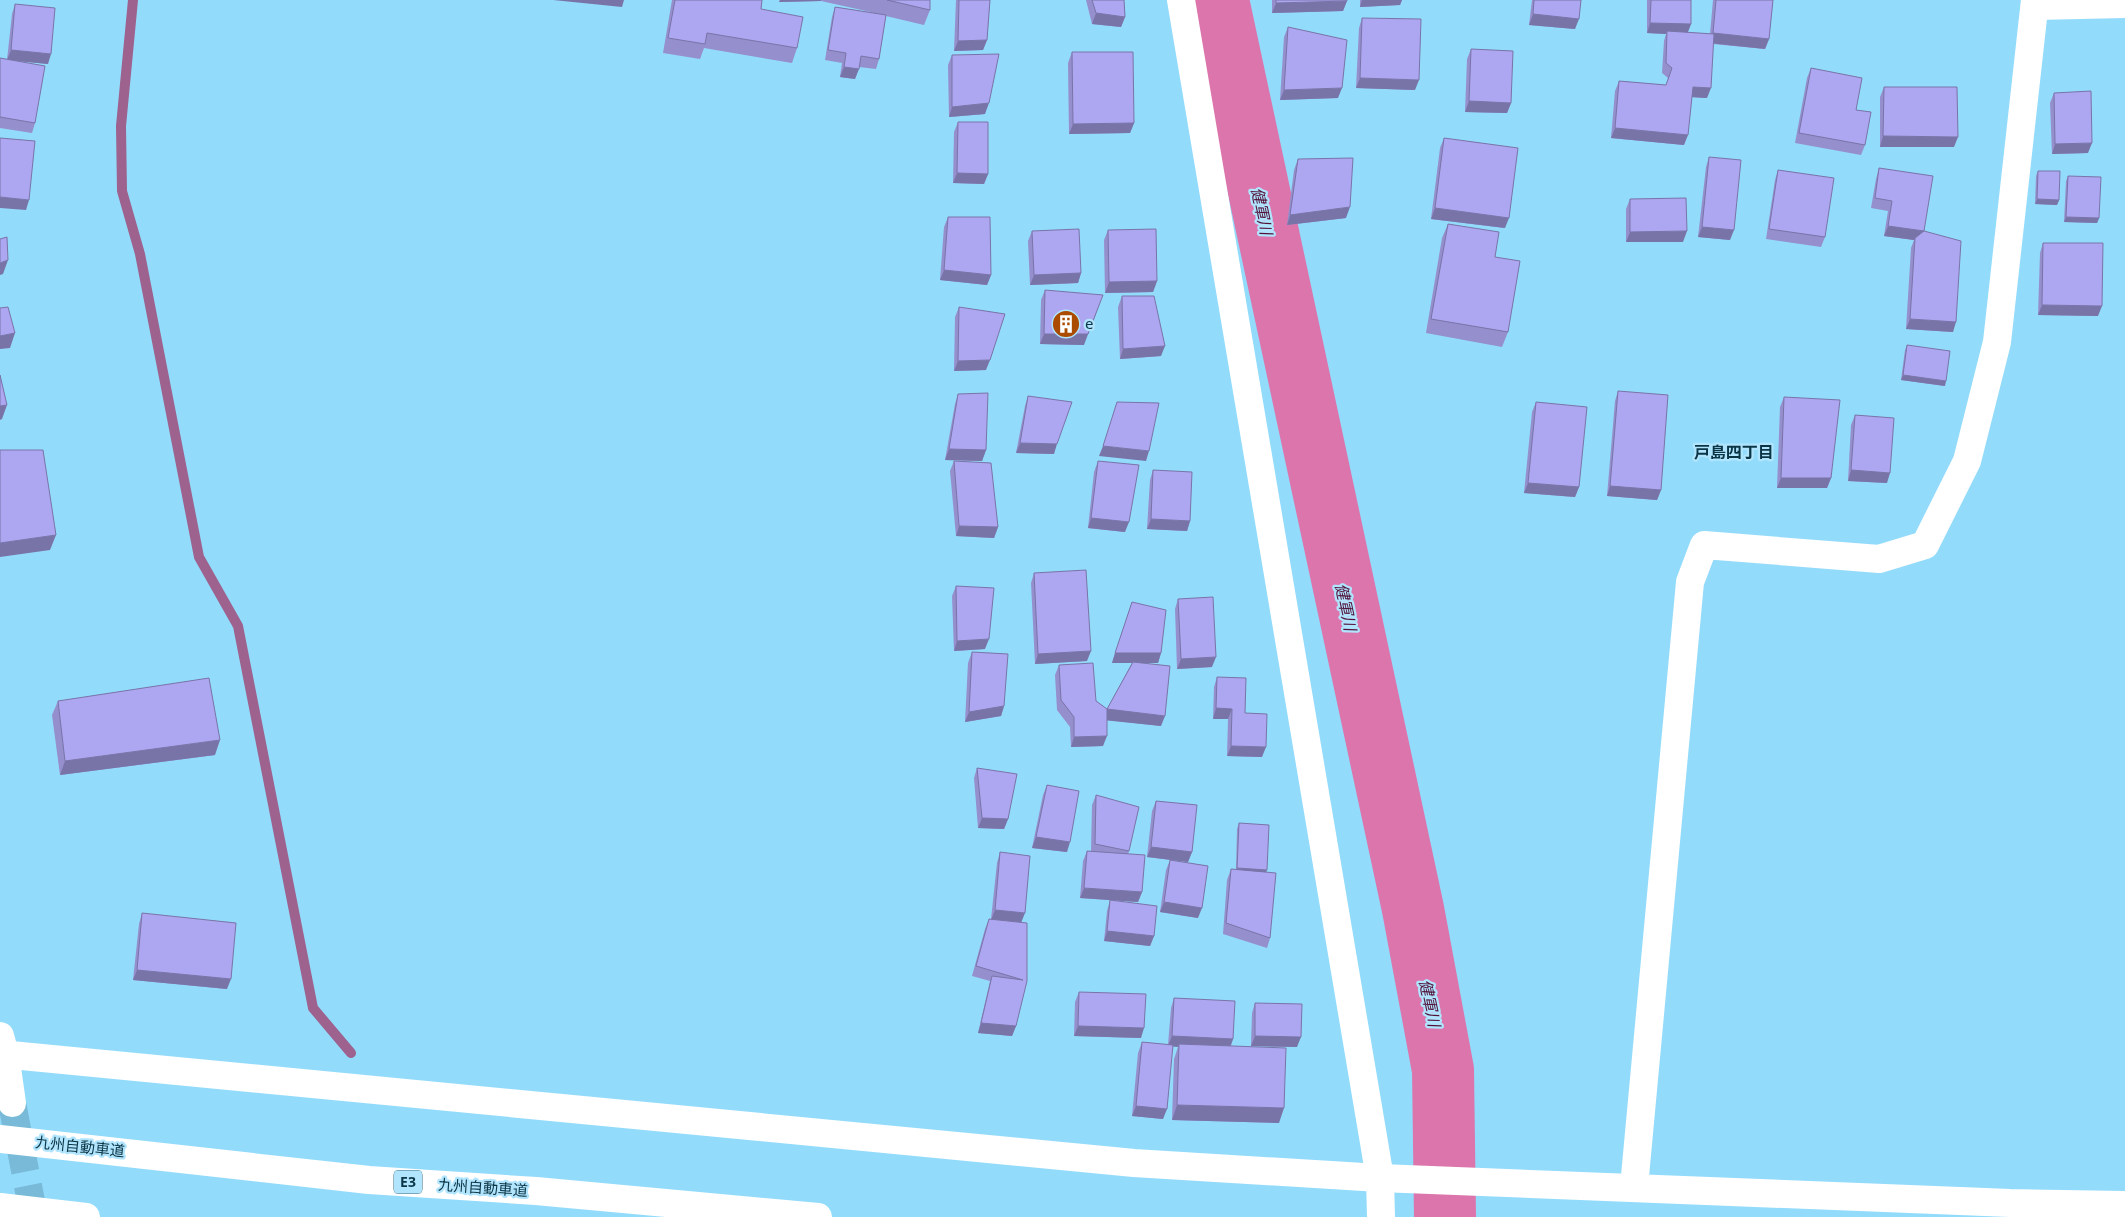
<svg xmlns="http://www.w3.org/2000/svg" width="2125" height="1217" font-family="'Noto Sans','Noto Sans JP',sans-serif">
<rect width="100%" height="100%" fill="#93dbfb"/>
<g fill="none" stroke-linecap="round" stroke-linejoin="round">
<polyline stroke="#9d628d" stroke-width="10" points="133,0 121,126 122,191 140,254 199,557 238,626 313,1008 351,1053"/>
<polyline stroke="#dc75ac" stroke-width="62" points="1218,0 1413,909 1443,1070 1445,1217"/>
<polyline stroke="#78bad7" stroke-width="28" stroke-dasharray="28 14" stroke-linecap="butt" points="12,1103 34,1217"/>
<g stroke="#fff" stroke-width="28">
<polyline points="1181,0 1380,1178 1381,1217"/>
<polyline points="2035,6 2125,4"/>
<polyline points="0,1054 1134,1163 1380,1178 2010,1203 2125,1205"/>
<polyline points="1634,1187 1690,582 1704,545 1879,559 1925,545 1967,461 1997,342 2035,0"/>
</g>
<polyline stroke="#fff" stroke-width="28" points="0,1036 5,1054 12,1103"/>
<g stroke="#fff" stroke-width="28">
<polyline points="0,1139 369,1180 536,1191 818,1217"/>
<polyline points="0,1207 86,1217"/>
</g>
</g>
<g fill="#958fce">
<polygon points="672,0 762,0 761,9 797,48 792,63 704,48 700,59 663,53"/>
<polygon points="780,0 930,0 930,10 924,25 886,16 879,59 876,69 859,67 855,79 840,77 842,63 825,60 832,17 835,7 875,13 821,1 779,2"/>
<polygon points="956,0 990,0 987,40 983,50 954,51"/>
<polygon points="1086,0 1124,0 1125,17 1121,27 1092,24"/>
<polygon points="1272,0 1347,0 1343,11 1272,13"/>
<polygon points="1360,0 1402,0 1400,5 1360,7"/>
<polygon points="1532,0 1581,0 1575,29 1529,25"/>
<polygon points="1647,0 1691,0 1691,24 1688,32 1710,34 1713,0 1773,0 1769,39 1765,49 1713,44 1707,98 1692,97 1684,145 1611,138 1615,91 1619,81 1666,85 1668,78 1662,73 1664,41 1666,34 1647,33"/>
<polygon points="15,4 48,64 17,61 35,123 32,133 0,128 0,58 7,60 12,14"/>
<polygon points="1362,18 1415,90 1356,88 1359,28"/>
<polygon points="1288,27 1338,98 1280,100 1284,37"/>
<polygon points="1471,49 1511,103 1507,113 1465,112 1467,59"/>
<polygon points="1072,52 1134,123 1130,133 1069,134 1068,63"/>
<polygon points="952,55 985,114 949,117 948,65"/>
<polygon points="1811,68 1856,110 1865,145 1861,155 1795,143 1807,78"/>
<polygon points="1884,87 1954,147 1880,147 1880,97"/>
<polygon points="2054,93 2088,153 2052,154 2050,103"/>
<polygon points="958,122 988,174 984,184 953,183 954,132"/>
<polygon points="1444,138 1505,228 1431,219 1440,148"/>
<polygon points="1709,157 1730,240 1698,237 1706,167"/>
<polygon points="1298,159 1346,218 1287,225 1294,170"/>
<polygon points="1879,168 1924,231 1953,332 1906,329 1911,248 1914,240 1884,236 1888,211 1871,208 1876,179"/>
<polygon points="1778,170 1825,237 1821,247 1766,239 1775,180"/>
<polygon points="2038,171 2059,200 2057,205 2035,204 2036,176"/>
<polygon points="2068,176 2099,218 2097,223 2064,222 2066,181"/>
<polygon points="1630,199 1683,242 1626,242 1626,209"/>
<polygon points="948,217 991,275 987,285 940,280 944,227"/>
<polygon points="1448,224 1495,257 1508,332 1502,347 1426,333 1442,238"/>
<polygon points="1108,230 1157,281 1153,292 1105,293 1104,240"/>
<polygon points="1032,231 1081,273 1078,283 1030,285 1028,241"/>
<polygon points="2043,243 2098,316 2038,315 2040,253"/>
<polygon points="1045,290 1084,345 1040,344 1041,300"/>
<polygon points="1122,296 1161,356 1120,359 1118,307"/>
<polygon points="959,307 986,370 954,371 955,317"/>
<polygon points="1907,345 1945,386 1901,380 1905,350"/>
<polygon points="1618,391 1661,490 1657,500 1607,496 1615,401"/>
<polygon points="958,394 986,450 982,461 945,460 955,404"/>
<polygon points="1028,396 1054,454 1016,453 1025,406"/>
<polygon points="1784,397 1831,478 1827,488 1777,488 1780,407"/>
<polygon points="1536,402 1579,487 1575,497 1524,493 1532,412"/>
<polygon points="1855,415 1887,483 1848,481 1851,425"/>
<polygon points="954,461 998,527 994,538 956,536 950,471"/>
<polygon points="1098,461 1125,532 1088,528 1094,472"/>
<polygon points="1153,470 1190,521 1187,531 1147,529 1150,480"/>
<polygon points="1034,573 1087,661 1035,664 1031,583"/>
<polygon points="956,586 985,649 954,651 952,596"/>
<polygon points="1178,599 1212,667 1177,669 1175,609"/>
<polygon points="1132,602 1161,653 1158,663 1144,663 1161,726 1107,720 1103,746 1071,747 1070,727 1057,710 1055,675 1059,665 1096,701 1107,709 1132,663 1112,663"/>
<polygon points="972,652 1004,706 1001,716 965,722 968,663"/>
<polygon points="1217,677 1245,713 1262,757 1227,756 1228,719 1213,719 1214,687"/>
<polygon points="58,701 215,755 60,775 52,715"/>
<polygon points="977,768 1008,819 1004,829 978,828 974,778"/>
<polygon points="1047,785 1067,852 1032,848 1043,795"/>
<polygon points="1096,795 1129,851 1128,854 1142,892 1138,902 1080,898 1083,861 1087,851 1091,851 1092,805"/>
<polygon points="1156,801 1192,852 1188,862 1147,857 1152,811"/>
<polygon points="1239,823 1266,872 1270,938 1267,948 1223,934 1227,880 1231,869 1236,870 1237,829"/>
<polygon points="1000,852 1021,922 1016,1026 1012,1036 978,1033 990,981 972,976 985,929 989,919 991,919 997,863"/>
<polygon points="1170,860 1198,918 1160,912 1166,870"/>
<polygon points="1110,900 1154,936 1150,946 1104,941 1107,911"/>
<polygon points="142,913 227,989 133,980 139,924"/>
<polygon points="1079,992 1141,1038 1074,1036 1075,1002"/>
<polygon points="1174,998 1233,1039 1231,1046 1279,1123 1172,1120 1174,1059 1178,1047 1173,1046 1163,1119 1132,1116 1138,1053 1142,1042 1168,1045 1171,1008"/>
<polygon points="1255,1003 1297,1047 1251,1046 1252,1013"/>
</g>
<g fill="#7974a8">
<polygon points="553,0 624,0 622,7"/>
<polygon points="780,0 821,0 821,1 779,2"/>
<polygon points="1362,0 1402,0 1400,5 1360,7"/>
<polygon points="1347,1 1343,11 1272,13 1276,3"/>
<polygon points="1096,13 1125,17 1121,27 1092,24"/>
<polygon points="1533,14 1579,19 1575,29 1529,25"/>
<polygon points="1650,23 1691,24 1687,34 1667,31 1666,34 1647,33"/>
<polygon points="1713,33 1769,39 1765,49 1709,43"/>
<polygon points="987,40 983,50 954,51 958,41"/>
<polygon points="11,50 51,54 48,64 7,60"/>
<polygon points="844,67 859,69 855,79 840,77"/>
<polygon points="1360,78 1419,80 1415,90 1356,88"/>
<polygon points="1693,87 1711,88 1707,98 1689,97"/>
<polygon points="1342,88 1338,98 1280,100 1284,90"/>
<polygon points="1469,101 1511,103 1507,113 1465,112"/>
<polygon points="989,103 985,114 949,117 952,107"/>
<polygon points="1134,123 1130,133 1069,134 1073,124"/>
<polygon points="1615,128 1688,135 1684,145 1611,138"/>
<polygon points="1883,136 1958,137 1954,147 1880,147"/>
<polygon points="2092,143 2088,153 2052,154 2055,144"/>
<polygon points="957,173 988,174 984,184 953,183"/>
<polygon points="0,197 29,200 26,210 0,208"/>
<polygon points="2037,199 2059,200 2057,205 2035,204"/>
<polygon points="1350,207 1346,218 1287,225 1290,215"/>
<polygon points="1435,208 1509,218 1505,228 1431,219"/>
<polygon points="2066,217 2099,218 2097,223 2064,222"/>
<polygon points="1888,226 1924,231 1915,238 1914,240 1884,236"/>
<polygon points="1702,227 1734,230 1730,240 1698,237"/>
<polygon points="1687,231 1683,242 1626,242 1630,232"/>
<polygon points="8,260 3,274 0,275 0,263"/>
<polygon points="944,270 991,275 987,285 940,280"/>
<polygon points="1081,273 1078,283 1030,285 1034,275"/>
<polygon points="1157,281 1153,292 1105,293 1109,282"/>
<polygon points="1099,305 1084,345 1040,344 1044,334"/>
<polygon points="2042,305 2102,306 2098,316 2038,315"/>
<polygon points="1910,319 1956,322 1953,332 1906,329"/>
<polygon points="15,333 10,348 0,349 0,336"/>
<polygon points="1165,346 1161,356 1120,359 1123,349"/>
<polygon points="990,360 986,370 954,371 958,361"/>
<polygon points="1903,375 1946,381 1945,386 1901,380"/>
<polygon points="7,405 2,419 0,420 0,406"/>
<polygon points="1020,443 1057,444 1054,454 1016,453"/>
<polygon points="1103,446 1149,451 1146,461 1099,456"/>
<polygon points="949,449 986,450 982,461 945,460"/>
<polygon points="1851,470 1890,473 1887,483 1848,481"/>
<polygon points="1781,478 1831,478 1827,488 1777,488"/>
<polygon points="1528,483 1579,487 1575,497 1524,493"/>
<polygon points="1610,486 1661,490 1657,500 1607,496"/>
<polygon points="1091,518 1129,522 1125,532 1088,528"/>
<polygon points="1151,519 1190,521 1187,531 1147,529"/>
<polygon points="959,526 998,527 994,538 956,536"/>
<polygon points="56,535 50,550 0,557 0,543"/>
<polygon points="989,639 985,649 954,651 957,641"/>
<polygon points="1091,651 1087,661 1035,664 1038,654"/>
<polygon points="1115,653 1161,653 1158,663 1112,663"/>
<polygon points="1216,657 1212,667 1177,669 1181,659"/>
<polygon points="1004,706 1001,716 965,722 969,712"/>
<polygon points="1216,708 1232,709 1228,719 1213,719"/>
<polygon points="1107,709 1165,716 1161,726 1103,720"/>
<polygon points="1107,736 1103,746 1071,747 1074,737"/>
<polygon points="220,740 215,755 60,775 65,761"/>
<polygon points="1231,746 1266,747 1262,757 1227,756"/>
<polygon points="982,818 1008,819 1004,829 978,828"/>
<polygon points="1036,837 1070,842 1067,852 1032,848"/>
<polygon points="1151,847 1192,852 1188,862 1147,857"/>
<polygon points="1237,868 1267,870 1265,875 1235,873"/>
<polygon points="1084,888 1142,892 1138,902 1080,898"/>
<polygon points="1164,902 1202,908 1198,918 1160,912"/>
<polygon points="995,910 1025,913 1021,923 991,920"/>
<polygon points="1107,931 1154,936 1150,946 1104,941"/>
<polygon points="137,970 231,979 227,989 133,980"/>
<polygon points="981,1023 1016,1026 1012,1036 978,1033"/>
<polygon points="1078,1026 1144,1028 1141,1038 1074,1036"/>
<polygon points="1172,1036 1233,1039 1229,1049 1179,1044 1178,1047 1168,1046"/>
<polygon points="1255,1036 1301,1037 1297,1047 1251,1046"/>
<polygon points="1177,1105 1284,1108 1279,1123 1172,1120"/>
<polygon points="1136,1106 1167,1109 1163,1119 1132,1116"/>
</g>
<g fill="#ada6f0" stroke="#7974a8">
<polygon points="675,0 762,0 761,9 803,17 797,48 707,33 705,44 668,38"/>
<polygon points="887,0 930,0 930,10"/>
<polygon points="959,0 990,0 987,40 958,41"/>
<polygon points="1092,0 1124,0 1125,17 1096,13"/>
<polygon points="1276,0 1347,0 1347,1 1276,3"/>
<polygon points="1534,0 1581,0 1579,19 1533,14"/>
<polygon points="1651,0 1691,0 1691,24 1650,23"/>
<polygon points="1716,0 1773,0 1769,39 1713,33"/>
<polygon points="15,4 55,8 51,54 11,50"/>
<polygon points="835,7 886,15 879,59 861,56 859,69 844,67 846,53 828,50"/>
<polygon points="1362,18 1421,19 1419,80 1360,78"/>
<polygon points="1288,27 1347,40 1342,88 1284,90"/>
<polygon points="1667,31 1714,34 1711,88 1693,87 1688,135 1615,128 1619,81 1666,85 1672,68 1666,63"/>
<polygon points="1471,49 1513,51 1511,103 1469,101"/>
<polygon points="1072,52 1133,52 1134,123 1073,124"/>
<polygon points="999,54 989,103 952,107 952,55"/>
<polygon points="0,58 45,66 35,123 0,117"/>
<polygon points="1811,68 1862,78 1856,110 1871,112 1865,145 1799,133"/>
<polygon points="1884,87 1957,87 1958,137 1883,136"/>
<polygon points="2091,91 2092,143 2055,144 2054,93"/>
<polygon points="958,122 988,122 988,174 957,173"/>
<polygon points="0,138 35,141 29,200 0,197"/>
<polygon points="1444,138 1518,148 1509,218 1435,208"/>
<polygon points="1709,157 1741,160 1734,230 1702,227"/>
<polygon points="1353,158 1350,207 1290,215 1298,159"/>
<polygon points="1879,168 1933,176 1924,231 1961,241 1956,322 1910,319 1915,238 1924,231 1888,226 1892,201 1875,198"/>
<polygon points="1778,170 1834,178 1825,237 1769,229"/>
<polygon points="2038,171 2060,171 2059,200 2037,199"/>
<polygon points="2068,176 2101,177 2099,218 2066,217"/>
<polygon points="1686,198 1687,231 1630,232 1630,199"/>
<polygon points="948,217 990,217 991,275 944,270"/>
<polygon points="1448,224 1499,232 1495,257 1520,261 1508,332 1431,319"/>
<polygon points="1079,229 1081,273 1034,275 1032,231"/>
<polygon points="1156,229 1157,281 1109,282 1108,230"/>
<polygon points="7,237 8,260 0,263 0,239"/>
<polygon points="2043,243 2103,243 2102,306 2042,305"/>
<polygon points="1045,290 1103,295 1088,334 1044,334"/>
<polygon points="1122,296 1154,296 1165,346 1123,349"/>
<polygon points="8,307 15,333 0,336 0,308"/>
<polygon points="959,307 1005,314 990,360 958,361"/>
<polygon points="1907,345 1950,351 1946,381 1903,375"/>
<polygon points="0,375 7,405 0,406"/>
<polygon points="1618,391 1668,395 1661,490 1610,486"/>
<polygon points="988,393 986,450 949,449 958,394"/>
<polygon points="1028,396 1072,402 1057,444 1020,443"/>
<polygon points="1784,397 1840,400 1831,478 1781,478"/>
<polygon points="1117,402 1159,403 1149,451 1103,446"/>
<polygon points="1536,402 1587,407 1579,487 1528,483"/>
<polygon points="1855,415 1894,418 1890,473 1851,470"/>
<polygon points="0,450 43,450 56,535 0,543"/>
<polygon points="954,461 991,463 998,527 959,526"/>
<polygon points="1098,461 1139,465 1129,522 1091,518"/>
<polygon points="1153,470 1192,472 1190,521 1151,519"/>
<polygon points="1086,570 1091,651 1038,654 1034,573"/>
<polygon points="956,586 994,588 989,639 957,641"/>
<polygon points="1213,597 1216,657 1181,659 1178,599"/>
<polygon points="1132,602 1166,610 1161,653 1115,653"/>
<polygon points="972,652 1008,654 1004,706 969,712"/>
<polygon points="1133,662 1170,666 1165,716 1107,709"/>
<polygon points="1093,663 1096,701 1107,709 1107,736 1074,737 1074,717 1061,700 1059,665"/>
<polygon points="1217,677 1246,678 1245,713 1267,714 1266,747 1231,746 1232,709 1216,708"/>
<polygon points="209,678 220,740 65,761 58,701"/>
<polygon points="977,768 1017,774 1008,819 982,818"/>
<polygon points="1047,785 1079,791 1070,842 1036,837"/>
<polygon points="1096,795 1139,807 1129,851 1095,844"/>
<polygon points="1156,801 1197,805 1192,852 1151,847"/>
<polygon points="1239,823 1269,825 1267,870 1237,868"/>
<polygon points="1087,851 1145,855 1142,892 1084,888"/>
<polygon points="1000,852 1030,856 1025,913 995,910"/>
<polygon points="1170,860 1208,866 1202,908 1164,902"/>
<polygon points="1231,869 1276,873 1270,938 1226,923"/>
<polygon points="1110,900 1157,906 1154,936 1107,931"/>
<polygon points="142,913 236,923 231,979 137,970"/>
<polygon points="989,919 1027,923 1027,981 1016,1026 981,1023 992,976 1023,980 976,966"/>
<polygon points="1079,992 1146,994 1144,1028 1078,1026"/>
<polygon points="1174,998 1235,1001 1233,1039 1172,1036"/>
<polygon points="1255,1003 1302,1004 1301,1037 1255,1036"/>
<polygon points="1142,1042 1173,1045 1167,1109 1136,1106"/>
<polygon points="1179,1044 1286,1048 1284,1108 1177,1105"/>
</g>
<defs>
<symbol id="building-disc" viewBox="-11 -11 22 22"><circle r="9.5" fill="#ab4b00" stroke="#b1e5fe"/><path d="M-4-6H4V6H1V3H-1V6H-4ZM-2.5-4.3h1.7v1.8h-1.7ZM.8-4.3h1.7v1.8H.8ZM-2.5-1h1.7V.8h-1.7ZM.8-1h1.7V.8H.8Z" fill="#fff"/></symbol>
</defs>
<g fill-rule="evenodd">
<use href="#building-disc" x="1050" y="308" width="32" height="32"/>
</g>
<g text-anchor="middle" stroke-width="4.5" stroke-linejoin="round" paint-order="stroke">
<rect fill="#b1e5fe" stroke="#3d6a7c" stroke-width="1" x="394" y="1170.5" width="28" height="23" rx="4"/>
<g font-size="14" font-weight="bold" fill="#0b3545">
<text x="408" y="1187">E3</text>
</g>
<g font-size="15" fill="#0b3545" stroke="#b1e5fe" text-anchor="start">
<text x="1085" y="329">e</text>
</g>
<g font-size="15" fill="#0b3545" stroke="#b1e5fe">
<text transform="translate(80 1147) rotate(6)" y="5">九州自動車道</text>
<text transform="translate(483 1188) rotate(4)" y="5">九州自動車道</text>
</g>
<g font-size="16" font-style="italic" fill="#521238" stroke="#b1e5fe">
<text transform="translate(1262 211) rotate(78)" y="6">健軍川</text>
<text transform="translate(1346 607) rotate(78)" y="6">健軍川</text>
<text transform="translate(1430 1003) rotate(78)" y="6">健軍川</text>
</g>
<g font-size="16" font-weight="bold" fill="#0b3545" stroke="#b1e5fe">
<text x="1734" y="458">戸島四丁目</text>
</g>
</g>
</svg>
